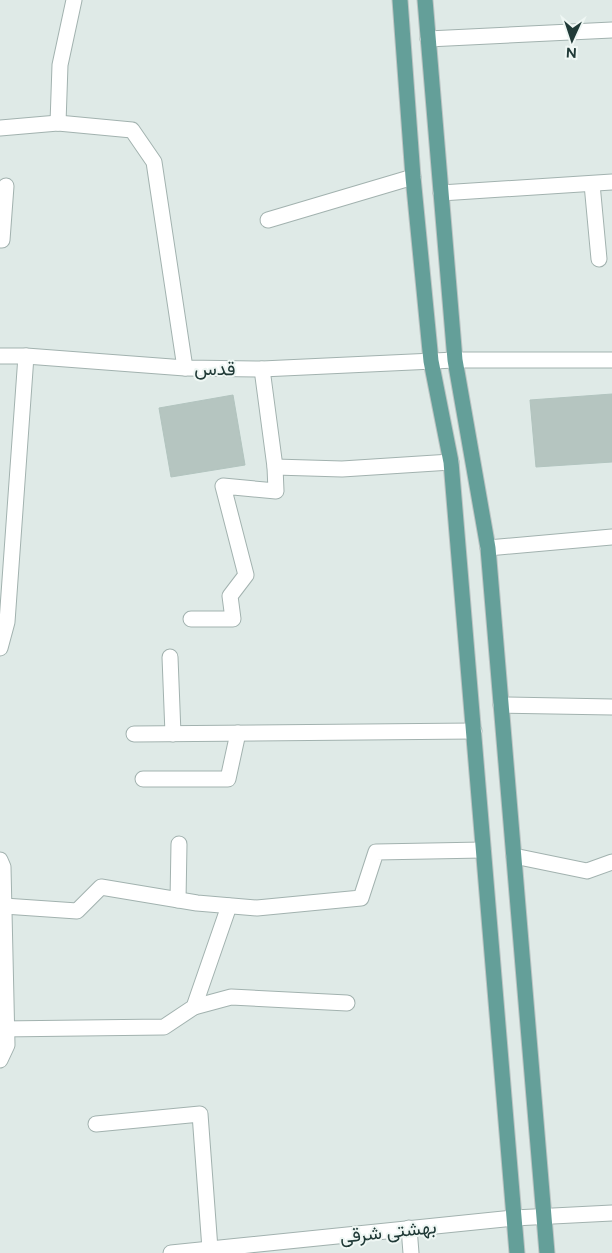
<svg xmlns="http://www.w3.org/2000/svg" width="612" height="1253" font-family="Figtree,Vazirmatn,sans-serif">
<rect width="100%" height="100%" fill="#dfeae7"/>
<g fill="#b5c5c0" stroke="#b2c4bf">
<polygon points="612,394 612,462 536,467 530,400"/>
<polygon points="233,395 245,465 171,477 159,408"/>
</g>
<g fill="none" stroke-linecap="round" stroke-linejoin="round">
<defs>
<g id="minor">
<polyline points="428,39 612,30"/>
<polyline points="58,123 60,65 74,0"/>
<polyline points="0,128 58,123 132,130 154,162 185,368"/>
<polyline points="592,184 599,259"/>
<polyline points="441,193 612,182"/>
<polyline points="268,220 413,177"/>
<polyline points="0,240 2,240 6,186"/>
<polyline points="0,356 26,356 185,368 262,369 455,360 612,360"/>
<polyline points="275,467 342,469 451,462"/>
<polyline points="488,548 612,537"/>
<polyline points="191,619 233,619 230,596 246,575 223,486 276,491 275,467 262,369"/>
<polyline points="0,648 7,622 26,356"/>
<polyline points="170,657 173,734"/>
<polyline points="501,705 612,707"/>
<polyline points="134,734 474,731"/>
<polyline points="143,779 228,779 238,733"/>
<polyline points="514,856 587,871 612,862"/>
<polyline points="0,860 3,867 7,1045 0,1060"/>
<polyline points="178,900 179,844"/>
<polyline points="4,906 77,911 101,887 197,903 257,908 361,898 376,852 483,850"/>
<polyline points="194,1007 231,997 347,1003"/>
<polyline points="0,1029 164,1027 194,1007 229,906"/>
<polyline points="96,1124 200,1114 210,1249"/>
<polyline points="409,1228 411,1253"/>
<polyline points="171,1253 514,1218 612,1213"/>
</g>
<g id="major">
<polyline points="400,0 413,177 431,361 451,462 517,1253"/>
<polyline points="425,0 455,360 488,548 547,1253"/>
</g>
</defs>
<use href="#minor" stroke="#a2b2af" stroke-width="17"/>
<use href="#major" stroke="#bcc4c3" stroke-width="17"/>
<use href="#minor" stroke="#fff" stroke-width="15"/>
<use href="#major" stroke="#649f99" stroke-width="15"/>
</g>
<g text-anchor="middle" stroke-width="4" stroke-linejoin="round" paint-order="stroke">
<g font-size="19" fill="#203a37" stroke="#eff7f4">
<text transform="translate(215 368) rotate(1)" y="7">قدس</text>
<text transform="translate(388 1231) rotate(-6)" y="7">بهشتی شرقی</text>
</g>
</g>
<g transform="translate(572 40) rotate(183)" stroke="#eff7f4" stroke-width="4" paint-order="stroke">
<path d="M0-4L9 19L0 12L-9 19Z" fill="#203a37"/>
<text y="-8" font-size="14" font-weight="bold" text-anchor="middle" fill="#203a37">N</text>
</g>
</svg>
